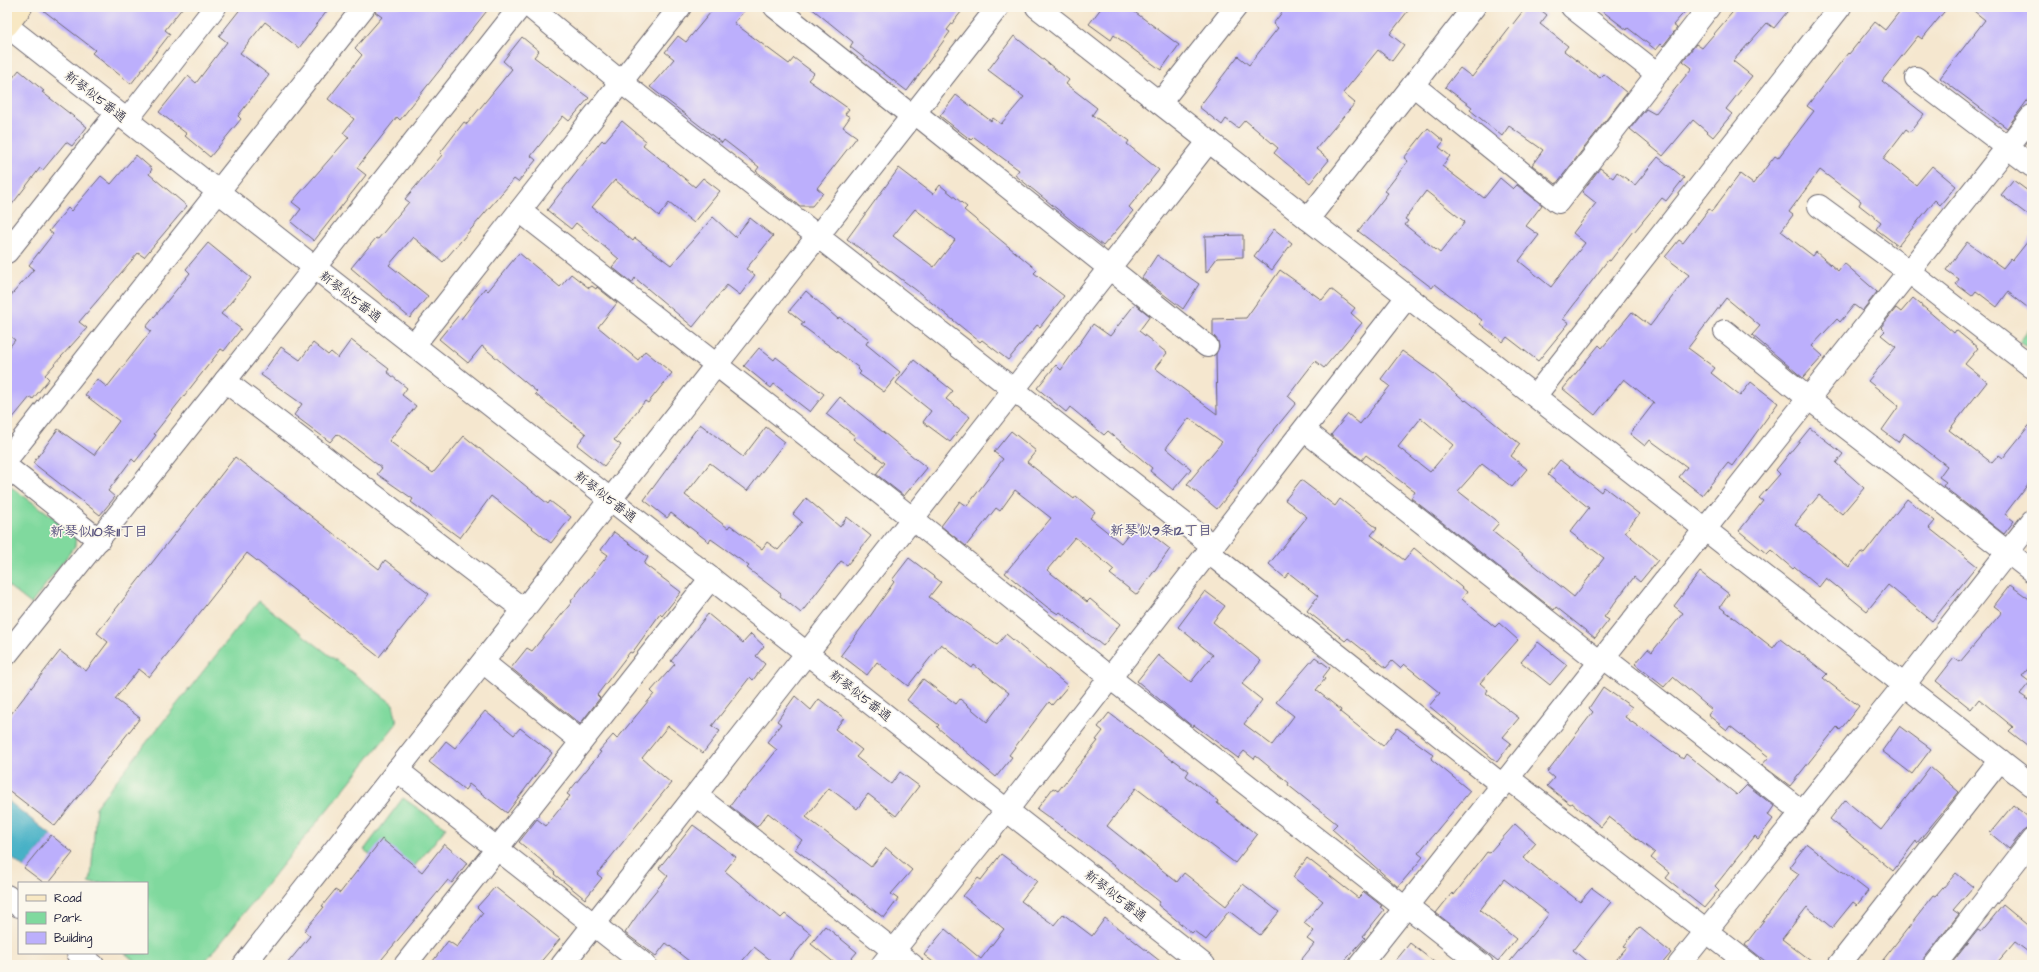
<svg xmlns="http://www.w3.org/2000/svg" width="2039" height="972" font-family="'Architects Daughter','Klee One',sans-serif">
<rect width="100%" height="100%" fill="#fbf7ec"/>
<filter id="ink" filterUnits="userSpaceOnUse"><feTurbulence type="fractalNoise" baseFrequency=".025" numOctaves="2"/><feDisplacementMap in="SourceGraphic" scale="8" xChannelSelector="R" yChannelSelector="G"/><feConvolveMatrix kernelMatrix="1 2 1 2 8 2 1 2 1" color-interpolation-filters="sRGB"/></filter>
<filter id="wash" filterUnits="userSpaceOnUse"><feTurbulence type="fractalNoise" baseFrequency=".012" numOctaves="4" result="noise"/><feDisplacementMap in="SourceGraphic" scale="16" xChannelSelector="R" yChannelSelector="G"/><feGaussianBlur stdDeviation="0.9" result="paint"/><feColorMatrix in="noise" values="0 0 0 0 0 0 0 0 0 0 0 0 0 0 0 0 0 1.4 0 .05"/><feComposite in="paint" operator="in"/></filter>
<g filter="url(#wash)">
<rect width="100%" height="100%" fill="#f5e7cf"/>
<g fill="#80d99e" stroke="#517e6c">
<polygon points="2032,326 2032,350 2020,341"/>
<polygon points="7,487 11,487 76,533 75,546 31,604 7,585"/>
<polygon points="259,601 393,704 397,723 202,965 139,965 125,953 147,953 147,883 88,883 91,878 96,806"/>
<polygon points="403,798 446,828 404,879 364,850"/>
</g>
<polygon fill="#47b1c6" stroke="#346a80" points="7,800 51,835 24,868 7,854"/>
<g id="blocks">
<g fill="#bcaffc" fill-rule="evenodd">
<polygon points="39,7 183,7 165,30 170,34 131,84 92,53 95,50"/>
<polygon points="242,7 330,7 299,48 265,22 240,53 269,75 238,116 241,119 210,157 185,136 187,134 159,112 188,76 196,83 227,42 219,36"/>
<polygon points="376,7 490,7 400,120 397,117 357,168 366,175 314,241 291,222 301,209 292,202 349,137 343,133 354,119 328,99 362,55 355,48 382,17 375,12"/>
<polygon points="715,7 747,7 734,23 789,64 794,58 814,73 808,80 849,109 845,114 850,117 843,127 857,137 817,188 823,193 812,206 800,206 756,171 759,167 724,140 722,143 650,87 674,59 665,52 678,36 686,42"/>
<polygon points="810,7 965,7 947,30 950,32 907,91 850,47 853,42"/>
<polygon points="1102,7 1128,7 1179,45 1161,70 1114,35 1111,40 1089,24"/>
<polygon points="1286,7 1411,7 1390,34 1404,45 1392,61 1378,50 1343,93 1355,103 1316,149 1329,160 1310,183 1274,153 1278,148 1245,120 1238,128 1226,119 1222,125 1199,107 1238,56 1249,65 1278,28 1273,24"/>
<polygon points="1526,7 1537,7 1547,15 1540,24 1568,46 1564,51 1600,78 1604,74 1627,93 1556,184 1532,165 1543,150 1509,126 1502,136 1470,110 1472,107 1445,87 1460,68 1472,77"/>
<polygon points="1597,7 1689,7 1673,25 1677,28 1663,46 1661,44 1656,50 1628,28 1627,30"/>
<polygon points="1737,7 1791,7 1774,28 1767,23 1733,61 1752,76 1726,109 1732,114 1713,137 1693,120 1663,156 1630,129 1646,109 1655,114 1692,68 1683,61 1696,44 1702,48"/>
<polygon points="1903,7 1948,7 1922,39 1918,36 1882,81 1924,114 1910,132 1906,129 1883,159 1916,185 1932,166 1956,186 1940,205 1935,200 1898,246 1876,229 1881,222 1859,205 1861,201 1820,170 1789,212 1793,215 1781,231 1813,256 1816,252 1838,271 1844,263 1877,292 1862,311 1854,305 1840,322 1837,319 1812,346 1823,356 1803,378 1752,335 1760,326 1726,298 1688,348 1715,368 1711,373 1740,396 1751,382 1778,403 1732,466 1728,463 1702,495 1679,477 1687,467 1650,440 1645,446 1630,434 1654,403 1624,379 1595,415 1563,389 1599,345 1602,348 1632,312 1650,326 1689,275 1665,257 1679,240 1683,243 1709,209 1712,211 1740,174 1753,184 1775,156 1778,158 1814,111 1807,106 1848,53 1849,54 1875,22 1885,30"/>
<polygon points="1969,7 2032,7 2032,94 2007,128 1940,78 1985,20"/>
<polygon points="1014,36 1069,80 1066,84 1097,108 1092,115 1129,141 1127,144 1159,170 1129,207 1133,211 1103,246 1015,175 1019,170 974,137 971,140 940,116 956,95 991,121 993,118 1001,124 1024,97 988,70"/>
<polygon points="522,37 539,51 534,57 589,98 569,121 563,116 531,156 536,160 518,182 514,179 443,262 413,237 389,265 428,296 410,318 351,268 376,238 378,239 409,202 405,199 442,155 440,153 464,122 467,124 512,69 503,61"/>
<polygon points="19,70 44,91 42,92 87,127 72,146 66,142 43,170 40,168 7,211 7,85"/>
<polygon points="622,121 646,141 643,145 695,187 703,178 720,191 694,223 669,203 659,216 615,180 592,207 633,241 635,238 671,265 713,217 735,237 750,218 773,236 746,269 755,275 740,295 727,285 693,327 635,278 632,283 612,267 619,259 576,223 571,229 547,210 602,140 604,142"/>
<path d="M 1428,128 L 1444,141 L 1439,147 L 1450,156 L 1442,166 L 1484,198 L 1500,178 L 1513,189 L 1517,185 L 1542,205 L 1526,226 L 1539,235 L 1519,261 L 1551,287 L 1585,243 L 1573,233 L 1596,203 L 1582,192 L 1600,168 L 1613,178 L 1617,172 L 1635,185 L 1658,157 L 1684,178 L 1666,201 L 1662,198 L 1634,232 L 1633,231 L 1610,261 L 1608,260 L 1563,319 L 1569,323 L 1538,361 L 1507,337 L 1503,342 L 1480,324 L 1482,320 L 1435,284 L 1432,288 L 1358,231 L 1388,193 L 1385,191 L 1408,161 L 1404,158 ZM 1426,191 L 1465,222 L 1440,253 L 1405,225 L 1408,221 L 1405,219 Z"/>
<polygon points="136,155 152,169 149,174 187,206 144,257 138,253 79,322 87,328 45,375 49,379 33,399 30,397 7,425 7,350 15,340 7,334 7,300 34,269 29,265 53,234 49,231 68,208 71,211 101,176 111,184"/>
<path d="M 899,168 L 933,194 L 940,185 L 967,207 L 964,210 L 1037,270 L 1034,273 L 1064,296 L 1040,327 L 1037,325 L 1008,360 L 982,340 L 980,342 L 916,290 L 847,239 ZM 915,209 L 955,240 L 934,267 L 893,236 Z"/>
<polygon points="2013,180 2032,194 2032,218 2001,195"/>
<polygon points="1274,229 1292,243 1272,270 1254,256"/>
<polygon points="1243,235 1243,257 1217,258 1206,273 1205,236"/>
<polygon points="2032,236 2032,311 2008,292 1997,307 1976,291 1972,296 1956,284 1959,279 1946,270 1967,242 2003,268 2011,258 2013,260"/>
<polygon points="208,243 251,278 221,314 241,329 224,351 221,349 154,434 156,435 135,462 132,459 108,491 115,497 100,515 33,463 58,429 94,455 119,421 85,395 97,379 107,387 151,331 146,327 190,273 186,269"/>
<polygon points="519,253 560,287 571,274 589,288 592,286 596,289 597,287 617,303 598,327 638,360 645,351 672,373 648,403 645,401 614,440 621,445 604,466 577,445 586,434 535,394 537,392 482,346 468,363 439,339 458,316 461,319 485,288 488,291"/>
<polygon points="1157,255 1199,284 1183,309 1142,278"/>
<polygon points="1280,270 1322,300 1331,289 1355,308 1351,313 1362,323 1324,368 1315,361 1288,396 1296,403 1261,446 1237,481 1238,483 1217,509 1187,484 1222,442 1189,418 1166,448 1191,469 1173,490 1150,471 1152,468 1108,431 1104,435 1070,407 1066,412 1037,388 1056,365 1061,370 1093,324 1110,336 1135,304 1150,316 1139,331 1167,353 1155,368 1217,414 1216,354 1219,347 1218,341 1213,335 1213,319 1246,318"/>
<polygon points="806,291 838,319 839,317 869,339 866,344 900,372 884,392 859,374 861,372 858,369 859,368 801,325 804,323 789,311"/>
<polygon points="1913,298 1954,333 1956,330 1978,348 1965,364 1987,382 1949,430 1992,463 1999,455 2003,458 2032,422 2032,479 2005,514 2014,521 2004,534 1943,486 1946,482 1939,477 1947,466 1904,433 1898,442 1882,430 1899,406 1868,381 1896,347 1881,335 1885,331 1881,327 1896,308 1901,312"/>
<polygon points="351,340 389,369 387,372 407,388 402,395 416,406 389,441 433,473 464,436 548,504 550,501 571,517 551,543 491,496 460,538 411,502 413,499 377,474 382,468 337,434 330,442 294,415 302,404 261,375 281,347 300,360 313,343 328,355 331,352 338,358"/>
<polygon points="759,348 774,360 776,357 824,394 810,412 774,384 771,388 744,366"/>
<path d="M 1402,351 L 1434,374 L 1465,401 L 1466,400 L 1520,444 L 1511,456 L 1527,469 L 1512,487 L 1482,464 L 1458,491 L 1499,523 L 1492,531 L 1574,597 L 1604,558 L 1570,532 L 1589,508 L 1548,475 L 1560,460 L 1601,492 L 1604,487 L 1639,514 L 1625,532 L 1658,560 L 1640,582 L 1634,577 L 1604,617 L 1609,620 L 1595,638 L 1556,607 L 1554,610 L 1411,498 L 1415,492 L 1366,455 L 1362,460 L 1331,435 L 1348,414 L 1360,424 L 1390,386 L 1381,379 ZM 1421,418 L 1453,445 L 1430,472 L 1398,447 Z"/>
<polygon points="914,360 953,391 946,399 970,417 950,442 923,422 931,411 896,383"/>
<polygon points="840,397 927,468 904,496 876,474 885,463 853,439 855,436 826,414"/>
<polygon points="700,424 743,457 766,427 785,442 747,491 710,463 685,495 728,528 730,525 762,549 767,542 778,550 802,522 793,514 806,498 840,527 847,517 871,536 847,565 841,561 801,613 780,596 781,594 747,568 749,566 711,539 709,542 671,513 667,518 644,500"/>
<polygon points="1810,428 1843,454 1836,463 1864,488 1842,514 1819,495 1795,524 1849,567 1861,552 1864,554 1907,499 1935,521 1929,528 1977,566 1932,621 1888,585 1867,611 1826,578 1819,587 1795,567 1793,569 1771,550 1767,554 1739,531 1763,501 1759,498 1780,474 1776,470"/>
<polygon points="1011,431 1036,451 1027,462 1074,499 1076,496 1095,512 1090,518 1121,543 1137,523 1170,549 1137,595 1110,574 1114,570 1075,537 1047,570 1087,602 1090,599 1120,624 1103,646 1060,612 1058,614 1047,607 1005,573 1051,518 1015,490 1000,511 996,508 966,546 941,526 960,501 967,506 1003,459 994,452"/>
<polygon points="235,457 379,569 385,560 429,594 379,657 247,553 149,677 139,669 115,699 140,718 55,826 7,789 7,719 60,651 86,671 108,642 97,633"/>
<polygon points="1301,480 1335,506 1340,499 1377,528 1371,535 1404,560 1414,548 1467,592 1462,599 1495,627 1499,623 1518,640 1480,683 1488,690 1486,693 1519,718 1503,737 1511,743 1497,762 1429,706 1440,693 1404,664 1400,668 1392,661 1386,668 1348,638 1345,641 1307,611 1318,596 1289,573 1285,578 1269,564 1307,517 1285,500"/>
<polygon points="614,532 648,557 644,564 681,592 662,616 660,614 632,653 630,652 597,695 600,698 580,724 511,668 527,648 532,651 572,602 571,601 608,555 601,550"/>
<polygon points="909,558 941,582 929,597 997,645 1006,634 1068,686 1052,705 1049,702 1009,755 1012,757 996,777 937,727 939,725 907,700 923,679 956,704 960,699 987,722 1009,693 974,665 972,668 941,644 908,686 877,662 867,675 841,655 871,615 894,582 892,580"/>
<polygon points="1700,572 1729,594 1720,607 1773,648 1780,639 1797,652 1798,651 1827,674 1823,678 1859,706 1840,730 1837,727 1790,786 1762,765 1769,757 1730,726 1727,730 1708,715 1712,710 1673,677 1664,687 1635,664 1648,649 1652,652 1683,613 1674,606"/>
<polygon points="2010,585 2032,601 2032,664 2022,676 2030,682 2020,694 2032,702 2032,749 2009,731 2013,727 1979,699 1971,709 1936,681 1954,658 1960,662 2002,612 1994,606"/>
<polygon points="1205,591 1225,606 1213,622 1261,661 1242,684 1262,700 1244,724 1272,745 1294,716 1276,702 1315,657 1330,668 1323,677 1325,679 1316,690 1341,710 1340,712 1383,746 1397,728 1434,755 1431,759 1470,791 1418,853 1423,857 1398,887 1332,829 1337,824 1288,785 1289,783 1256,756 1254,759 1244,751 1238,758 1194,725 1193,727 1137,681 1158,655 1191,682 1213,655 1178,627"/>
<polygon points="708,614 743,643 751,634 764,646 756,656 765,664 753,680 750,677 712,726 720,731 703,753 668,726 642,758 671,783 597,874 602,878 585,899 554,874 555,873 542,861 519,842 537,819 546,826 570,796 567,794 601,752 599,751 613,735 617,739 654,694 651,691 675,664 671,661"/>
<polygon points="1538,642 1567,665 1550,685 1521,662"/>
<polygon points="1603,687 1632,707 1625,717 1683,759 1686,754 1737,795 1747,785 1774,806 1768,815 1773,819 1758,839 1755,836 1715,886 1719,890 1704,908 1666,878 1670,873 1651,858 1655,853 1609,817 1601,827 1572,803 1570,804 1547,786 1554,778 1547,772 1593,712 1589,708"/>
<polygon points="795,696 811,710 819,699 844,718 835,729 862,750 856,757 891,784 900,772 919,786 896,816 868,794 857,809 829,788 806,817 871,867 886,848 912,870 891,894 898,899 884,918 795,849 802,840 768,813 757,827 730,806 742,790 744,791 777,750 767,742 781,724 777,721"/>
<polygon points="485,711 514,735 520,728 552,753 507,813 469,784 465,790 429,762 446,741 455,748"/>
<polygon points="1109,713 1173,761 1174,760 1189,771 1186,776 1218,801 1217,803 1257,835 1235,863 1136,788 1107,826 1177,882 1184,873 1226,906 1243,884 1279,912 1260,935 1229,911 1206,940 1194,931 1192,933 1158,905 1160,902 1090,847 1037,809 1053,788 1058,791 1098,741 1096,740 1103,731 1098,727"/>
<polygon points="1900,726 1931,749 1912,774 1882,751"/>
<polygon points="1930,767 1959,792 1917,843 1916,841 1893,871 1830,819 1845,800 1881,830"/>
<polygon points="2013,805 2032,820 2032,825 2022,832 2009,849 1990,833"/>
<polygon points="1515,824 1536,843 1523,858 1580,902 1592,888 1611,902 1573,950 1591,965 1507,965 1549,914 1504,879 1480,910 1516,939 1498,961 1436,913 1452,893 1454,895 1487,852 1489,853"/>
<polygon points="693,825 736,857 725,871 781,918 785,914 811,934 786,965 777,965 754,947 739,965 694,965 666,943 656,956 625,933 645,904 668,876 659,868"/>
<polygon points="51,835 73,853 49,883 44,883 24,868"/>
<polygon points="382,839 422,872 444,844 467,863 452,883 448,880 377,965 286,965 310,936 304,931 324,907 322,906 335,890 340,893"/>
<polygon points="1807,844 1868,891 1857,905 1853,902 1832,928 1807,907 1782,939 1816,965 1770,965 1745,945 1799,874 1789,867"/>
<polygon points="1001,854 1037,881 1021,901 1054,925 1063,914 1092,936 1105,918 1165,965 937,965 924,955 945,929 981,959 1004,929 963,896 978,878 981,880"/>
<polygon points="1307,858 1358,898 1364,892 1382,906 1380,907 1384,910 1363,936 1365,938 1341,965 1297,965 1314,944 1307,939 1314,931 1304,923 1323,901 1293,877"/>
<polygon points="1956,873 1973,887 1953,910 1959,914 1919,965 1879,965 1934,895 1936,896"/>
<polygon points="495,887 560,939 538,965 430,965 448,941 457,947 483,913 477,907"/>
<polygon points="2003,905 2032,929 2032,955 2015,942 1995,965 1955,965 1952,963 1978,930 1981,932"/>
<polygon points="825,926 857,952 846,965 837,965 811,944"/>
<polygon points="1639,927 1671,953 1661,965 1612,965 1627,947 1624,946"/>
<polygon points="1410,943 1438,965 1392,965"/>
</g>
</g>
</g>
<g filter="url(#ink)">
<use href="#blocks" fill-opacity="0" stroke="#6c676f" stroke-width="1"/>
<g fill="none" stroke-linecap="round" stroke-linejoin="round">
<defs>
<g id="street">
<polyline points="530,7 621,82 1213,546"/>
<polyline points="775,7 912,116"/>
<polyline points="1037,7 2032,785"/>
<polyline points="1572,7 1656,73"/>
<polyline points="7,26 1204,965"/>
<polyline points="1916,78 2032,166"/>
<polyline points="1413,85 1558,202 1709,7"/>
<polyline points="1160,103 1236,7"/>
<polyline points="915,113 1207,346"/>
<polyline points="127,120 215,7"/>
<polyline points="1819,206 1908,271 2032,367"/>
<polyline points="520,211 913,519 1109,677 1405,908"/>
<polyline points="1308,219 1474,7"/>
<polyline points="7,252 117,113"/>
<polyline points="1725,331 1808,398 2032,571"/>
<polyline points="414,345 680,7"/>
<polyline points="225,381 524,610"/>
<polyline points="1535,396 1840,7"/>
<polyline points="1304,430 1600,662"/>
<polyline points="7,459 364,7"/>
<polyline points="7,467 99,540"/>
<polyline points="1208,552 1502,785"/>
<polyline points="7,654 225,381 520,7"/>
<polyline points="1603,657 1801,811"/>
<polyline points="483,662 581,741"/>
<polyline points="397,770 645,965"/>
<polyline points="1508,778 1750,965"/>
<polyline points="697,796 912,965"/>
<polyline points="7,896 19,906"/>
<polyline points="1407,906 1482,965"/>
<polyline points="78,953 93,965"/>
<polyline points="244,965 998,7"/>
<polyline points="405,965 711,578"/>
<polyline points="562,965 1209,141"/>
<polyline points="882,965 1007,810 1407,297"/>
<polyline points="1360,965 2032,116"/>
<polyline points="1679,965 1904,685 2032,521"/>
<polyline points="1839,965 2000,760"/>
<polyline points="1935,965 2032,840"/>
</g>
<polyline id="secondary" points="7,25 21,7"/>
</defs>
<use href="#street" stroke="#6c676f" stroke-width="24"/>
<use href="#secondary" stroke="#6c676f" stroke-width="24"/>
<use href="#street" stroke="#fff" stroke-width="22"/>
<use href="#secondary" stroke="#f8e8c3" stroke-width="22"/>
</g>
</g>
<g text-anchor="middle" stroke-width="3" stroke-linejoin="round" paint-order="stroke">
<g font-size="13" fill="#22223b" stroke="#fbf7ec">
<text transform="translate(96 96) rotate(38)" y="5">新琴似5番通</text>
<text transform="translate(351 296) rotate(38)" y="5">新琴似5番通</text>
<text transform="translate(606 496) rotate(38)" y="5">新琴似5番通</text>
<text transform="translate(861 695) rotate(38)" y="5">新琴似5番通</text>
<text transform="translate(1116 895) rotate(38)" y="5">新琴似5番通</text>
</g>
<g font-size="14" font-weight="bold" fill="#58537f" stroke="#fbf7ec">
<text x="1161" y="535">新琴似9条12丁目</text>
<text x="99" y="536">新琴似10条11丁目</text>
</g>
</g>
<rect width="2039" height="972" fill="none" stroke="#fbf7ec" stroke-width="24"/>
<rect x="18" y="882" width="130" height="72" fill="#fbf7ec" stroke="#a4a2a5"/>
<rect x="26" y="895" width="20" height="6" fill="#f8e8c3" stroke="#a4a2a5"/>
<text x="54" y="902" font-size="12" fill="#22223b">Road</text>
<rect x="26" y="912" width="20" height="12" fill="#80d99e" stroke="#a4a2a5"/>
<text x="54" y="922" font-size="12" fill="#22223b">Park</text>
<rect x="26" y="932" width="20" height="12" fill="#bcaffc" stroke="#a4a2a5"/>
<text x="54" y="942" font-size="12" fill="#22223b">Building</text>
</svg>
